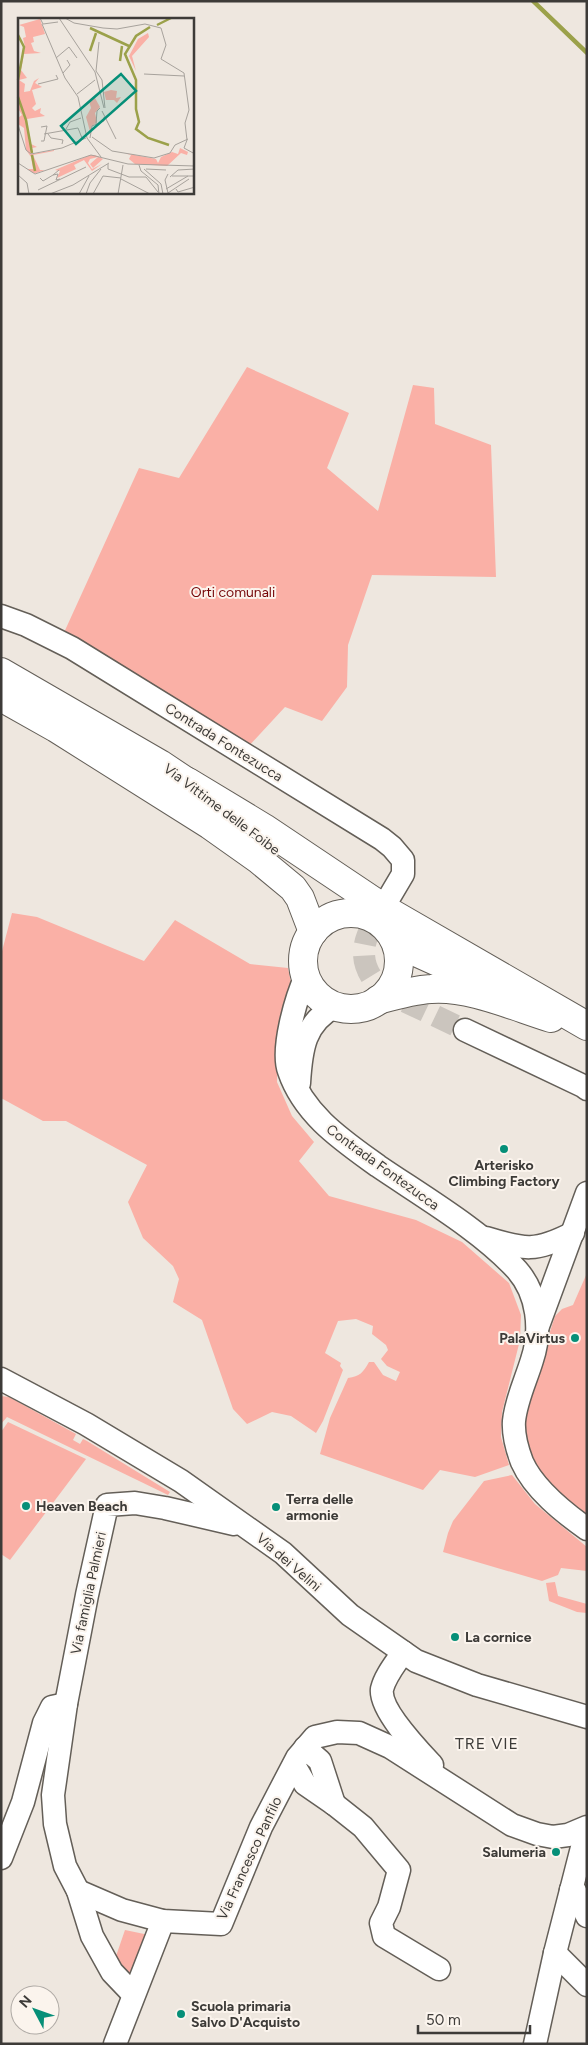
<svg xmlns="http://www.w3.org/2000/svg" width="588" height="2045" font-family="Figtree,sans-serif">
<rect width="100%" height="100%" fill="#eee7df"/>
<g fill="#fab0a6">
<polygon points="247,367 349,413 327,468 378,511 413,385 434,388 435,424 491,445 496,577 372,575 348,645 347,687 322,721 285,707 247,748 62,637 139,468 179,478"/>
<path d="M 12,913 L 37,917 L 144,961 L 175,920 L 250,964 L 288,968 L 292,987 L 278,1042 L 277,1082 L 292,1116 L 314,1142 L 299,1161 L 329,1196 L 416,1220 L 462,1242 L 509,1283 L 521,1315 L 520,1340 L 502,1412 L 501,1437 L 509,1465 L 475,1477 L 440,1470 L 423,1490 L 320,1454 L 330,1418 L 348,1378 C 360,1376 363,1373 369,1362 L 374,1362 L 383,1375 L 396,1381 L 400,1372 L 387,1366 L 381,1359 L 388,1350 L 386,1345 L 372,1334 L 373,1326 L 356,1319 L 338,1321 L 325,1353 L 341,1363 L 340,1366 L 343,1370 L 323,1421 L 316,1433 L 291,1416 L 272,1412 L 247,1424 L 233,1409 L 202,1320 L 173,1302 L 179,1279 L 173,1266 L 143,1238 L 128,1202 L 147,1165 L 66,1121 L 43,1121 L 1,1098 L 1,955 Z"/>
<polygon points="587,1273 587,1516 565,1500 541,1476 530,1454 525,1428 525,1410 555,1316 562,1309 573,1305"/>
<polygon points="1,1396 9,1397 76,1434 73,1440 80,1444 83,1439 87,1441 170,1492 168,1495 7,1417 1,1424"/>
<polygon points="8,1422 86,1459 10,1560 1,1554 1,1432"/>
<polygon points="512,1475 535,1504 587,1547 587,1571 561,1568 558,1575 542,1581 443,1552 448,1533 453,1521 484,1481"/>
<polygon points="555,1582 558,1596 587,1604 587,1613 577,1612 549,1601 546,1583"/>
<polygon points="125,1930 149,1935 133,1984 115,1959"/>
</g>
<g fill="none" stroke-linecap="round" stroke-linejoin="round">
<polyline stroke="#9ba14a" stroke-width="4.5" points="533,1 587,53"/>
<path stroke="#cbc5be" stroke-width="22" stroke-dasharray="22 11" stroke-linecap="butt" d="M 390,896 C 368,931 348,956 383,991 L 465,1030"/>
<defs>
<g id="minor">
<polyline points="1,616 26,625 72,648 382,839 392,847 403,860 403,874 390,896"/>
<path d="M 306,976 C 296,998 281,1049 289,1071 C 304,1115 342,1140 378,1166 C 422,1196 482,1231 517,1270 C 538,1294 542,1330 532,1360 C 526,1380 516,1400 514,1421 C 513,1435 517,1449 522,1462 C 534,1489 563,1512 587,1529"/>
<polyline points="465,1030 583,1086 587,1089"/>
<path d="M 299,1083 C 301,1050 304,1022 336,1006"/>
<path d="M 486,1238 C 525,1250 536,1252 573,1233"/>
<polyline points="538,1326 587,1193"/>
<polyline points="1,1379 86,1424 181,1481 283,1553 350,1615 416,1661 477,1685 587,1717"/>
<path d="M 403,1652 C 396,1663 385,1676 382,1689 C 379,1709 418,1750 432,1765"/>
<polyline points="305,1748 320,1761 334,1804"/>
<polyline points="294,1765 305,1784 334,1804 363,1827 399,1870 389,1907 381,1923 384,1936 439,1969"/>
<polyline points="1,1858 23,1802 44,1723 52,1707 66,1704"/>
<polyline points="571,1890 575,1891 587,1916"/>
<polyline points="78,1891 122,1910 163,1921 221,1924 261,1827 297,1758 315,1737 337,1732 359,1733 390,1747 512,1825 537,1834 553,1837 568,1835 587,1827"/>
<polyline points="555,1953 587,1985"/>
<polyline points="133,1994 112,1972 92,1936 78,1891 65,1866 55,1824 53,1795 66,1704 87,1595 107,1505 135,1503 165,1508 234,1524"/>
<polyline points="115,2044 163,1921"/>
<polyline points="535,2044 555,1953 587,1828"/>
</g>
<g id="major">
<polyline points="1,672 160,764 202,792"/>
<polyline points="1,697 56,728 210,825 258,859 293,888 300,898 313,932"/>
<polyline points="188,782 264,828 391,913 587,1026"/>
<circle cx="351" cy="961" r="48"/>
<polyline points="396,943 471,977"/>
<path d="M 378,1000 C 396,995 413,990 431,989 C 469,986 515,1007 551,1018"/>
</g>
</defs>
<use href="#minor" stroke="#645f58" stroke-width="25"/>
<use href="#major" stroke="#645f58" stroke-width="30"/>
<use href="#minor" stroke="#fff" stroke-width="22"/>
<use href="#major" stroke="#fff" stroke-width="28"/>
</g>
<g fill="#068f78" stroke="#fbf4ed" stroke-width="2">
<circle cx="504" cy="1149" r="5"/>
<circle cx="575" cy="1338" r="5"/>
<circle cx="26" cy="1506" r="5"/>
<circle cx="276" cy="1507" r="5"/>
<circle cx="455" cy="1637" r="5"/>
<circle cx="556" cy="1852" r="5"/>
<circle cx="181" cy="2014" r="5"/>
</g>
<g text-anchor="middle" stroke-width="4" stroke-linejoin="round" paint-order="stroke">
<g font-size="14" fill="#740507" stroke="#fbf4ed">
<text x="233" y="597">Orti comunali</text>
</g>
<g font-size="14" fill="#3d3b38" stroke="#fbf4ed">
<text transform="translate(224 742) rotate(32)" y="5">Contrada Fontezucca</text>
<text transform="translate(222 809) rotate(37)" y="5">Via Vittime delle Foibe</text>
<text transform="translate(383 1167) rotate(36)" y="5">Contrada Fontezucca</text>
<text transform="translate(289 1562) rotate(41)" y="5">Via dei Velini</text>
<text transform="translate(88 1593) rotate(-78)" y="5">Via famiglia Palmieri</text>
<text transform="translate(249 1858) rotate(-65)" y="5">Via Francesco Panfilo</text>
</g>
<g font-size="14" font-weight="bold" fill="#3d3b38" stroke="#fbf4ed" text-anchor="start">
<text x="504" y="1170" text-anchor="middle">Arterisko<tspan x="504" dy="16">Climbing Factory</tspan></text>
<text x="565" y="1343" text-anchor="end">PalaVirtus</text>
<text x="286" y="1504">Terra delle<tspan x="286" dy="16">armonie</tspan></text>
<text x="36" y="1511">Heaven Beach</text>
<text x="465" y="1642">La cornice</text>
<text x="546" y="1857" text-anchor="end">Salumeria</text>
<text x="191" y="2011">Scuola primaria<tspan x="191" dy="16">Salvo D'Acquisto</tspan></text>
</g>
<g font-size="16" letter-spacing="1" fill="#3d3b38" stroke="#fbf4ed">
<text x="487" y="1749">TRE VIE</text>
</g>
</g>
<g transform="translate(18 18)">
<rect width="176" height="176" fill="#eee7df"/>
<path d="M 22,1 L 27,16 L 15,19 L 16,24 L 13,25 L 16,33 L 23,35 L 6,36 L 3,52 L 9,60 L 1,62 L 7,66 L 6,74 L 12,73 L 16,63 L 21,60 L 17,65 L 24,69 L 14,72 L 18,86 L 14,90 L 17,93 L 23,90 L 22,95 L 27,98 L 9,101 L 11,125 L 19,129 L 14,130 L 15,136 L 36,132 L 36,133 L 15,137 L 22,152 L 27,152 L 18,155 L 15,155 L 9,151 L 15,151 L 13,139 L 8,132 L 6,110 L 0,106 L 0,100 L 4,97 L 1,92 L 0,60 L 7,29 L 5,20 L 8,19 L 6,9 L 1,7 ZM 130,15 L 131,19 L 114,38 L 118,53 L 111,38 L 120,21 ZM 93,72 L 99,73 L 98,80 L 103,79 L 99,85 L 96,82 L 88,82 L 86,74 ZM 77,80 L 82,89 L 77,95 L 79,104 L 73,109 L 73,117 L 68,99 L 73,90 L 71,83 ZM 162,130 L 170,134 L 169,137 L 163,135 L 149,148 L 117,146 L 111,141 L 113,137 L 106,135 L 138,141 L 140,145 L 143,139 L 154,134 L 160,136 ZM 72,137 L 77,137 L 85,141 L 75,150 L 72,146 L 80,139 L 72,141 L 70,145 L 74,151 L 84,146 L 74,153 L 66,142 L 56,147 L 58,151 L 39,160 L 42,153 L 37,152 Z" fill="#fab0a6"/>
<path fill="none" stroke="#9ba14a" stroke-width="2.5" d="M 139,7 L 153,0M 132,9 L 118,18 L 107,36 L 118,62 L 118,91 L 121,104 L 118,111 L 130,120 L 151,127M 72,10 L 111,28M 0,17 L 6,29 L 0,62M 72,33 L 78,15M 102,43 L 104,28M 0,79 L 8,102 L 14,135M 14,137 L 17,153"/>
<path fill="none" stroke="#a7a29c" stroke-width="1" d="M 22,0 L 25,6 L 40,4M 41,0 L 77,54 L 86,90M 47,0 L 56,5 L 85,10 L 99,11 L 127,6 L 143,10 L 148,27 L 143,41 L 166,55 L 171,92 L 167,105 L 169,122 L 166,130 L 177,136M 24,6 L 47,60 L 60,79 L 69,120M 81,24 L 78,53 L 84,62 L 87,90M 38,40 L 51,29 L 59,40M 45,55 L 52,47 L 49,42M 126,56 L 166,58M 20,66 L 40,61 L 38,57M 59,76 L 77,62M 84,93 L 98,121M 78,106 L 79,93 L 82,90M 0,107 L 8,132 L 13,136 L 44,130 L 68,120M 48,111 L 52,104 L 63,100M 26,116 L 60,110 L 64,120M 30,116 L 33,120 L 45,122 L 44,126M 74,119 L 94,133 L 136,140 L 152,135 L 157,127 L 170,121M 69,120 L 83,139M 72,120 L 74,108 L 86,103 L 86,99M 23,123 L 26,123 L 29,108 L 23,109M 0,145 L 17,156 L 73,137 L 110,146 L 177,148M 90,146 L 90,151 L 111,159 L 128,159 L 140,174M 121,147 L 123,153 L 140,167 L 141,176M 126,151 L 143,166 L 145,176M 128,151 L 148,152M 41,152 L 35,157 L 40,156 L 38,162 L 42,161M 150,156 L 147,162 L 150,175 L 171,161M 0,157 L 9,165 L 11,176M 154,158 L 177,158M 152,159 L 160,152 L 177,151M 22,160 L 25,163 L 35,157M 103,161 L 132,176M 148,171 L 170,158M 158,171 L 160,174 L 177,169M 20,172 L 68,149M 32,176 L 55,167 L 91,145M 61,176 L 71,158M 68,176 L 72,165 L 83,151M 75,176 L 85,158 L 103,160M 100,176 L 105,147"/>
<path fill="#068f78" fill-opacity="0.15" stroke="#068f78" stroke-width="2.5" d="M 103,56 L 118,73 L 58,126 L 43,108 Z"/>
<rect width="176" height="176" fill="none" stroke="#3d3b38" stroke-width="2.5"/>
</g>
<rect width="588" height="2045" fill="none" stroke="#3d3b38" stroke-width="5"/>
<g transform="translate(35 2010) rotate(311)"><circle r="24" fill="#fbf4ed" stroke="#afaaa5"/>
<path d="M0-4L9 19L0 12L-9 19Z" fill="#068f78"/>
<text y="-8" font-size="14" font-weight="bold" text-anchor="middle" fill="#3d3b38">N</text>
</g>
<path d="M418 2025v8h112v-8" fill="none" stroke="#3d3b38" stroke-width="2.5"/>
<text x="426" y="2025" font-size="15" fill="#3d3b38" stroke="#fbf4ed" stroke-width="4" paint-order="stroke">50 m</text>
</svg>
